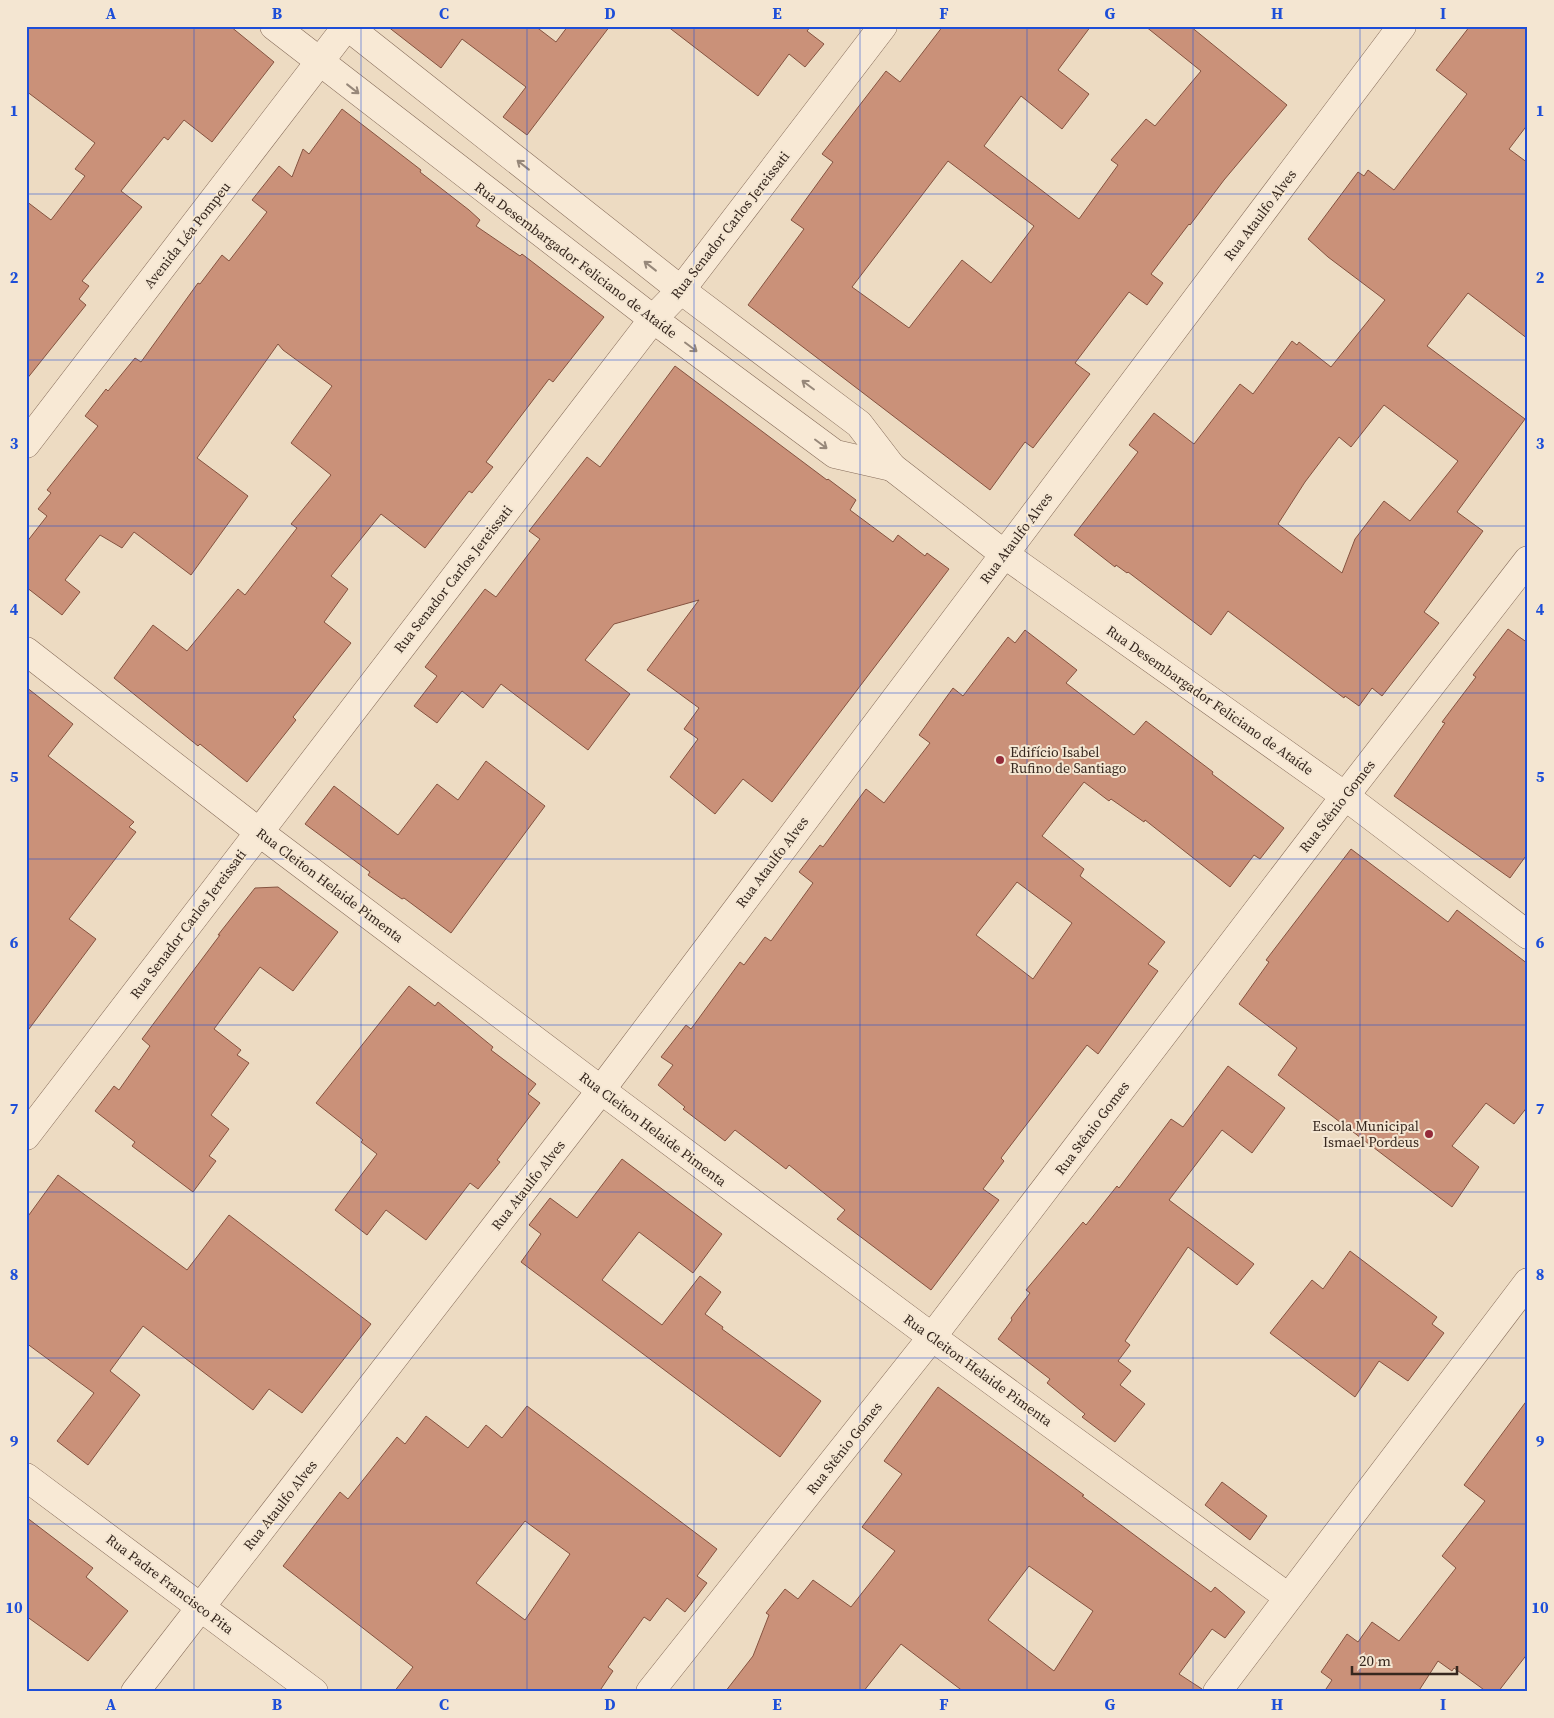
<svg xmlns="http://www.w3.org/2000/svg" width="1554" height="1718" font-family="'Source Serif 4',serif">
<rect width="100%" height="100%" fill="#eddbc2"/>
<g fill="#ca9179" stroke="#855340" fill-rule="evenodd">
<polygon points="26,26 230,26 274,62 212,142 184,120 168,140 164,137 121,191 142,207 82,281 89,286 79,299 86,305 26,380 26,201 51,220 85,176 75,169 95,143 26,91"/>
<polygon points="387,26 535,26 556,42 568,26 610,26 527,135 503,117 526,87 462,39 441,68"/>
<polygon points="667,26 811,26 807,31 824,44 805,67 789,54 758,96"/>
<path d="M 943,26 L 1091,26 L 1058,70 L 1089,94 L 1062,129 L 1021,96 L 984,146 L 1079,219 L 1118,165 L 1111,160 L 1146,119 L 1155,126 L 1201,71 L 1145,26 L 1190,26 L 1287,105 L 1224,180 L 1190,225 L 1189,224 L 1151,274 L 1163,283 L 1147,305 L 1129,292 L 1075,363 L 1090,374 L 1033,448 L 1025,442 L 990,490 L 748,305 L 804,229 L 791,220 L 833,162 L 822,154 L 886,71 L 900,82 ZM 948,161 L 1034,226 L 991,283 L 962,260 L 909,328 L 852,287 Z"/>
<path d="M 1470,26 L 1528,26 L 1528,124 L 1509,149 L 1528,163 L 1528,339 L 1468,293 L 1427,346 L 1525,419 L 1457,512 L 1483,531 L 1424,612 L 1439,623 L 1382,696 L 1372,688 L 1359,706 L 1345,696 L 1344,698 L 1228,611 L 1211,635 L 1128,572 L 1127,573 L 1116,565 L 1115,567 L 1074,535 L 1138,452 L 1129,445 L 1154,413 L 1194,444 L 1240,384 L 1253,394 L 1292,341 L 1297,345 L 1299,342 L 1331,367 L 1385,300 L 1328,257 L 1308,239 L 1358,172 L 1364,176 L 1368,170 L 1394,190 L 1467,94 L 1436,70 ZM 1384,405 L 1458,461 L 1410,521 L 1384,501 L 1355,539 L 1342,573 L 1278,524 L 1305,482 L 1339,437 L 1351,447 Z"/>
<polygon points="342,109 421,170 420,172 469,210 480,220 476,226 520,256 522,254 604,317 553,382 549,379 486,462 493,467 472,493 469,491 425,548 381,514 331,576 348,589 324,622 351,643 293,717 296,720 247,782 200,744 198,746 114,678 153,625 187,651 238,589 245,595 297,528 291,524 331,475 291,443 332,386 283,350 278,344 197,458 248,496 191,575 134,532 122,548 100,535 65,580 80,592 62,615 26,587 26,543 47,516 38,509 51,493 47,490 98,426 85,416 106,389 108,391 135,358 141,362 198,283 200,284 222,255 229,261 267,212 252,200 279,166 292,177 303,149 309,154"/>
<polygon points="675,366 827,480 828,479 856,500 850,510 893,542 898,535 925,556 927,553 949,569 772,802 743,779 715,814 670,777 698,739 684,729 699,708 647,670 699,600 614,624 585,660 630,694 588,750 501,684 483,708 462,691 437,723 414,706 437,676 425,667 485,589 496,597 540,539 529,531 587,457 600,467"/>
<polygon points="1508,629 1528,643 1528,853 1510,878 1394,796 1445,723 1442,722 1476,677 1473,675"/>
<path d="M 1025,630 L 1077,670 L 1066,683 L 1134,735 L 1146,721 L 1213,772 L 1212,774 L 1284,828 L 1260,859 L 1254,855 L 1230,887 L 1145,820 L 1144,822 L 1111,799 L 1109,801 L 1084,782 L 1042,836 L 1084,869 L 1080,876 L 1165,942 L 1148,964 L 1158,971 L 1098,1054 L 1087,1045 L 1001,1158 L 1004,1161 L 983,1189 L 999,1200 L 931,1290 L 837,1219 L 845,1210 L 789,1165 L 786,1169 L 735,1130 L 725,1141 L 683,1109 L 685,1107 L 658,1085 L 673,1065 L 661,1057 L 686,1025 L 691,1029 L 740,962 L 744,965 L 765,937 L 771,941 L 813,883 L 799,872 L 820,845 L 823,847 L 866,789 L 884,803 L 930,743 L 919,735 L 953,688 L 963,696 L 1008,637 L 1015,643 ZM 1017,882 L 1072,923 L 1033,979 L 976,935 Z"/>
<polygon points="26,687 73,724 48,756 134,822 129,827 136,832 69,919 96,939 26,1033"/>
<polygon points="486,761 545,806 451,933 404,898 402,899 368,875 370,872 305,824 334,786 398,835 437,784 458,800"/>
<polygon points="1351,849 1448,922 1457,910 1528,964 1528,1106 1514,1124 1486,1103 1452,1146 1479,1167 1452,1207 1278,1075 1297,1048 1239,1004 1269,962 1266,960"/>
<polygon points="278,887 338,932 293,991 260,967 214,1029 241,1050 237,1055 249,1063 211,1115 229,1129 209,1156 216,1161 193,1192 132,1146 135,1142 95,1111 114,1086 119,1090 150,1046 142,1039 220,935 218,935 255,888"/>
<polygon points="409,986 435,1006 438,1002 493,1047 491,1050 536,1084 528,1094 540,1103 497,1160 500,1162 478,1189 470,1183 426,1240 386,1210 367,1235 335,1210 377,1154 361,1142 363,1140 316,1103"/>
<polygon points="1228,1066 1285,1108 1252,1153 1222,1130 1169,1200 1254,1264 1237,1285 1188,1247 1125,1341 1130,1345 1118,1361 1131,1371 1120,1385 1145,1404 1115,1442 1082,1417 1085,1414 1047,1383 1050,1379 998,1339 1012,1320 1011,1318 1030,1293 1026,1290 1083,1222 1086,1225 1117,1186 1119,1188 1171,1119 1183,1127"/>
<polygon points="622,1159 722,1234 693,1273 639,1232 602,1280 662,1325 700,1276 721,1292 705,1314 723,1327 722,1329 821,1401 780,1457 521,1262 541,1234 529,1225 550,1198 577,1218"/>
<polygon points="58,1175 187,1270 229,1215 371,1324 302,1413 269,1389 253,1410 143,1326 110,1371 140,1395 88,1465 57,1441 94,1393 26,1343 26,1219"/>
<polygon points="1350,1251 1437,1317 1432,1324 1444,1333 1408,1381 1379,1361 1355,1397 1270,1333 1312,1280 1323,1289"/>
<path d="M 938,1387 L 1084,1495 L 1082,1496 L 1211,1592 L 1215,1587 L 1245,1612 L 1225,1638 L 1212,1629 L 1179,1674 L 1202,1689 L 1202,1692 L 964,1692 L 901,1644 L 863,1692 L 725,1692 L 753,1656 L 769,1615 L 766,1613 L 785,1589 L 798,1599 L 813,1580 L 851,1607 L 895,1551 L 862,1527 L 902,1474 L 884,1461 ZM 1029,1566 L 1093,1611 L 1054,1671 L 988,1620 Z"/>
<polygon points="1528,1399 1528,1653 1498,1692 1487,1692 1454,1668 1452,1671 1438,1661 1418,1692 1324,1692 1332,1680 1321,1672 1347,1634 1358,1642 1372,1622 1399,1641 1456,1568 1442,1556 1485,1501 1464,1485"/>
<path d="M 527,1406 L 717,1549 L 697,1576 L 707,1583 L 685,1612 L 667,1598 L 650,1621 L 644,1617 L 608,1667 L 613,1671 L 599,1692 L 394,1692 L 413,1667 L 283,1566 L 340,1492 L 348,1499 L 397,1437 L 405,1444 L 426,1416 L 468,1448 L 486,1425 L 502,1438 ZM 525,1521 L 570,1554 L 525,1620 L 476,1583 Z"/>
<polygon points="1222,1482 1267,1516 1250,1540 1205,1505"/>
<polygon points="26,1517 93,1568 86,1577 128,1611 88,1661 26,1616"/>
</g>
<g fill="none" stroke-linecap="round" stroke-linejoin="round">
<defs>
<g id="minor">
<polyline points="274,26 653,319 835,454 892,467"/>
<polyline points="347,26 681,290 859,424 892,467 1004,554 1345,796 1528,935"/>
<polyline points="26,444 347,26"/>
<polyline points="26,651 259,832 601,1090 932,1337 1288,1597"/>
<polyline points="26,1136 653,319 681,290 883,26"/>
<polyline points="135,1692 601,1090 1402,26"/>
<polyline points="650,1692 932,1337 1345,796 1528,560"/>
</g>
<g id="tertiary">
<polyline points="26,1477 314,1692"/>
<polyline points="1217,1692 1528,1282"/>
</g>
</defs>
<use href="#minor" stroke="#866c5a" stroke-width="29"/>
<use href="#tertiary" stroke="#866c5a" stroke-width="29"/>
<use href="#minor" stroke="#f8e9d5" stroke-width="28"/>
<use href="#tertiary" stroke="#f8e9d5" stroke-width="28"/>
</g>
<defs><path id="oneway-shaft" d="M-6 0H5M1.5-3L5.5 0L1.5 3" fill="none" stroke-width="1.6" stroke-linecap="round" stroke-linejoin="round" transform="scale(1.25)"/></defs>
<g stroke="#97887a">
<use href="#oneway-shaft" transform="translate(353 89) rotate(38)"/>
<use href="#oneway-shaft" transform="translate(523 165) rotate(-142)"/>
<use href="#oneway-shaft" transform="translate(650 266) rotate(-142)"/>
<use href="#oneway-shaft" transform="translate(691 347) rotate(37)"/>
<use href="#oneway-shaft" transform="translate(808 385) rotate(-143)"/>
<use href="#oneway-shaft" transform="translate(821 444) rotate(37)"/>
</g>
<path fill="none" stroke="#1d4ed8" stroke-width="1" stroke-opacity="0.55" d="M 194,26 L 194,1692M 361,26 L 361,1692M 527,26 L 527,1692M 694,26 L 694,1692M 860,26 L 860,1692M 1027,26 L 1027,1692M 1193,26 L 1193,1692M 1360,26 L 1360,1692M 26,194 L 1528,194M 26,360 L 1528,360M 26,526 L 1528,526M 26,693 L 1528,693M 26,859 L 1528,859M 26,1025 L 1528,1025M 26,1192 L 1528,1192M 26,1358 L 1528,1358M 26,1524 L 1528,1524"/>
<g fill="#942b39" stroke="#f4e6d2" stroke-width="2">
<circle cx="1000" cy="760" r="5"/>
<circle cx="1429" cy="1134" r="5"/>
</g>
<g text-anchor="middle" stroke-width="4" stroke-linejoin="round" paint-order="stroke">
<g font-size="14" fill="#36271e" stroke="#f4e6d2">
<text transform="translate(1260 215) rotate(-53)" y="5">Rua Ataulfo Alves</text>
<text transform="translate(730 225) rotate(-52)" y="5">Rua Senador Carlos Jereissati</text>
<text transform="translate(187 235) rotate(-52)" y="5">Avenida Léa Pompeu</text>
<text transform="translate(576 260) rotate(37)" y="5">Rua Desembargador Feliciano de Ataíde</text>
<text transform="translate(1016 538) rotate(-53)" y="5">Rua Ataulfo Alves</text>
<text transform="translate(453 579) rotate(-52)" y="5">Rua Senador Carlos Jereissati</text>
<text transform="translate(1210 700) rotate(35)" y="5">Rua Desembargador Feliciano de Ataíde</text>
<text transform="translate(1337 806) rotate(-52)" y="5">Rua Stênio Gomes</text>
<text transform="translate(772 862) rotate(-53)" y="5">Rua Ataulfo Alves</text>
<text transform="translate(330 885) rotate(37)" y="5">Rua Cleiton Helaide Pimenta</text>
<text transform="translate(188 924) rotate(-53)" y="5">Rua Senador Carlos Jereissati</text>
<text transform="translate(1092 1128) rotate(-53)" y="5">Rua Stênio Gomes</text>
<text transform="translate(653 1129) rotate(37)" y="5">Rua Cleiton Helaide Pimenta</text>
<text transform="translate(528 1185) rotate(-52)" y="5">Rua Ataulfo Alves</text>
<text transform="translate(978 1370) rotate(36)" y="5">Rua Cleiton Helaide Pimenta</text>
<text transform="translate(844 1448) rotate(-52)" y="5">Rua Stênio Gomes</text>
<text transform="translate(280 1505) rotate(-52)" y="5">Rua Ataulfo Alves</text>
<text transform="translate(170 1584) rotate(37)" y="5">Rua Padre Francisco Pita</text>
</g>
<g font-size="14" fill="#36271e" stroke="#f4e6d2" text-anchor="start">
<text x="1010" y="757">Edifício Isabel<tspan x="1010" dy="16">Rufino de Santiago</tspan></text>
<text x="1419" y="1131" text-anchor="end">Escola Municipal<tspan x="1419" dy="16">Ismael Pordeus</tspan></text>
</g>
</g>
<rect width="1554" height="1718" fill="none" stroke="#f4e6d2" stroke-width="55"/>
<path d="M1352 1666v8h105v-8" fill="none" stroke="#36271e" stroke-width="2.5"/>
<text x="1359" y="1666" font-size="15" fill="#36271e" stroke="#f4e6d2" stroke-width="4" paint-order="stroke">20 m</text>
<rect x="28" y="28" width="1498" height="1662" fill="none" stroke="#1d4ed8" stroke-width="2"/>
<g font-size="16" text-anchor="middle" font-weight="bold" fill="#1d4ed8">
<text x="111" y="19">A</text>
<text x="277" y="19">B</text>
<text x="444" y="19">C</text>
<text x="610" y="19">D</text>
<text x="777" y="19">E</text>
<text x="944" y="19">F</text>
<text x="1110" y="19">G</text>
<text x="1277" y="19">H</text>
<text x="1443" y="19">I</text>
<text x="14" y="116">1</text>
<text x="1540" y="116">1</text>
<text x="14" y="283">2</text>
<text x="1540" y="283">2</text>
<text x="14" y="449">3</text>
<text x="1540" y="449">3</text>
<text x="14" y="615">4</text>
<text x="1540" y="615">4</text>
<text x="14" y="782">5</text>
<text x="1540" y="782">5</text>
<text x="14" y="948">6</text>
<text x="1540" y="948">6</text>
<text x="14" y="1114">7</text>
<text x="1540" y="1114">7</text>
<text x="14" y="1280">8</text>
<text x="1540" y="1280">8</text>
<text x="14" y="1447">9</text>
<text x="1540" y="1447">9</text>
<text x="14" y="1613">10</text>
<text x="1540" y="1613">10</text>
<text x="111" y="1710">A</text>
<text x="277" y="1710">B</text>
<text x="444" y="1710">C</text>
<text x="610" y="1710">D</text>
<text x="777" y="1710">E</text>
<text x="944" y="1710">F</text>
<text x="1110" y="1710">G</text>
<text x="1277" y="1710">H</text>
<text x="1443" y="1710">I</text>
</g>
</svg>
